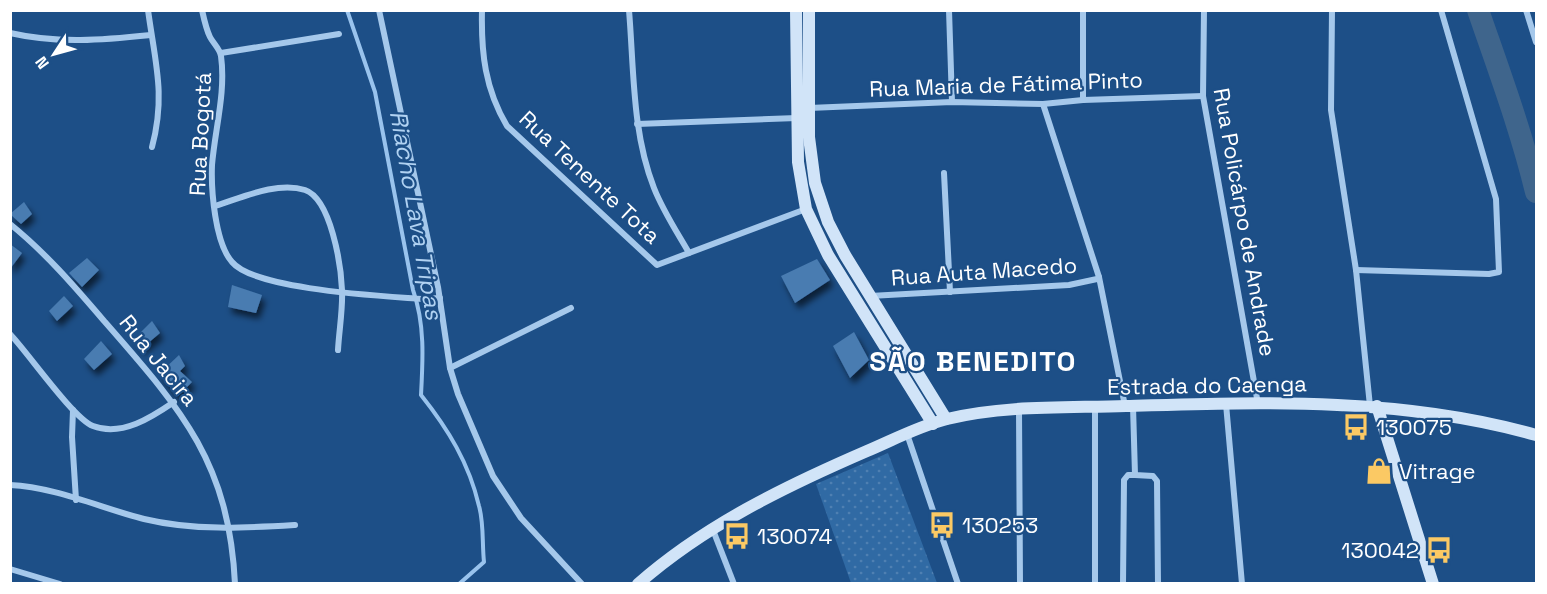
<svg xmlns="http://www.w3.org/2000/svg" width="1547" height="594" font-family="'Space Grotesk',sans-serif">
<defs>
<pattern id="park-dots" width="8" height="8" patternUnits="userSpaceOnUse" patternTransform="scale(1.5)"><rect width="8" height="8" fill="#306aa4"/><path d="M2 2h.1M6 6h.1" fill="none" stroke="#4f80b2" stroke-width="1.8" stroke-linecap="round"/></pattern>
<filter id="shadow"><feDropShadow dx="3.5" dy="6" stdDeviation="3" flood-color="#0009"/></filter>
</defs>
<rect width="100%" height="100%" fill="#1d4f87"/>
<polygon fill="url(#park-dots)" points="888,453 937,583 851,583 816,484"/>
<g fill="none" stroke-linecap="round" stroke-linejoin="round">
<path stroke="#99c3ed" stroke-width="4" d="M 347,10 L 375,92 L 413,290 C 425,324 423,359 421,395 C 448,429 469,463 479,506 C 484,523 482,544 484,562 L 459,584"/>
<path stroke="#3f658c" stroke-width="22" d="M 1478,10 C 1499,71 1521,130 1536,192"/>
</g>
<g fill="#4a7cb1" filter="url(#shadow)">
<polygon points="24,202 32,214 21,224 10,214"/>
<polygon points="10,244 22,253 10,269"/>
<polygon points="87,258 99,270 82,287 69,273"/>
<polygon points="817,259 830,280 795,303 781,276"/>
<polygon points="232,285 262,295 256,313 228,307"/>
<polygon points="64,296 73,306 57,321 49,311"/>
<polygon points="152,321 160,333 141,349 134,339"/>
<polygon points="854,332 869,360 850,378 833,346"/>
<polygon points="101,341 112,354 94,370 84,359"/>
<polygon points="179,355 185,366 180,371 192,382 178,396 159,374"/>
</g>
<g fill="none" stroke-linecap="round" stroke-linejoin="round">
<g stroke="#a5c8eb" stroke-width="6">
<path d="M 148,10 C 155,62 166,95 152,147"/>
<path d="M 202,10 C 204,19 206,29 210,37 C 213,43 220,49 221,56 C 226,92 215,129 212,165 C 211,190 215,243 232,262 C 255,290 384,296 422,299 L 440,298"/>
<polyline points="379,10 438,287 450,368 458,394 493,476 521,518 582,584"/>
<path d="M 482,10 C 481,53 485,89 507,126 L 657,265 L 806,209"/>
<path d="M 629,10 C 634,70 632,132 654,188 C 663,211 677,232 689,253"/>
<polyline points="949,10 952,102"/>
<polyline points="1083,10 1083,100"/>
<polyline points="1204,10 1203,96 1258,404"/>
<polyline points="1332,10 1331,110 1356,270 1370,406"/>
<polyline points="1526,10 1536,42"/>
<path d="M 10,33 C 58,44 103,40 151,35"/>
<polyline points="221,53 339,34"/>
<polyline points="809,108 952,102 1043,104 1083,100 1203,96"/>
<polyline points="637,124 797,118"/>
<polyline points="944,173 950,292"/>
<path d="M 215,206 C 241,198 277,181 305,190 C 331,199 341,265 342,290 C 343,309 339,331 338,350"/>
<path d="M 10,224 C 46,253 75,287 105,322 C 181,409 229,462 235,584"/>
<polyline points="1356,270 1489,274 1499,272 1496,199 1441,10"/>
<polyline points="1099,277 1125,406"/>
<polyline points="870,296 1069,285 1097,279 1099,277 1043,104"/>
<path d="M 10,334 C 29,354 73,418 93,426 C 122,437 152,417 174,402"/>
<polyline points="450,368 571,308"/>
<polyline points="1226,404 1242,584"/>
<polyline points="1133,406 1135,475 1153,476 1157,481 1158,584"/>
<polyline points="1095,407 1095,584"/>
<polyline points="1019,409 1020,584"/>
<polyline points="73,410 72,437 76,500"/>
<polyline points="907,434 958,584"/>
<path d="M 10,485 C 55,487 101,508 144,519 C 194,531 244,528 295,525"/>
<polyline points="713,530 734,584"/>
<polyline points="10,569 60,584"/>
<polyline points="1123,584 1124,480 1128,475 1135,475"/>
</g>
<g stroke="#d1e4f8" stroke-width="12">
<polyline points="796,10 798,162 806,209 828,255 933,424"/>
<polyline points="809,10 809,137 815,183 828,222 845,255 946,419"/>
<polyline points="1377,406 1433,584"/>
<path d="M 638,584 C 705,525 786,486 867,451 C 893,440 919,426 947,419 C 1005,405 1066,408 1126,406 C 1264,402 1403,397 1536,435"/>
</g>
</g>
<defs>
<symbol id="bus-bare" viewBox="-9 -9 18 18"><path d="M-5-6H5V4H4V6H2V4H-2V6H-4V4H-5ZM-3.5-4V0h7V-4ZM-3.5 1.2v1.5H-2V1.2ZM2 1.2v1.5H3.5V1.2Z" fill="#fbc964" stroke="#1d4f87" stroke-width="2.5" paint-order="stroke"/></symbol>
<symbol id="shop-bare" viewBox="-9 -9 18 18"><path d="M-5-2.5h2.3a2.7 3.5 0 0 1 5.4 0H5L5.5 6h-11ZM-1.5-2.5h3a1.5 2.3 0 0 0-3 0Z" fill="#fbc964" stroke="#1d4f87" stroke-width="2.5" paint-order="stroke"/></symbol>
</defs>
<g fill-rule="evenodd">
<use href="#bus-bare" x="1337" y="408" width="38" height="38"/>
<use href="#shop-bare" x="1360" y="452" width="38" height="38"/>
<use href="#bus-bare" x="923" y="506" width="38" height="38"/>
<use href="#bus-bare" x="718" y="517" width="38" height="38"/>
<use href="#bus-bare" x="1420" y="531" width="38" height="38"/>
</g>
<g text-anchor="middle" stroke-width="4.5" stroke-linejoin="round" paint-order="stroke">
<g font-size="22" fill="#fff" stroke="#1d4f87">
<text transform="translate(1006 84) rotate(-2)" y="8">Rua Maria de Fátima Pinto</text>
<text transform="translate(200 134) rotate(-87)" y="8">Rua Bogotá</text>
<text transform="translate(590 177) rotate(43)" y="8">Rua Tenente Tota</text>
<text transform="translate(1245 222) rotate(80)" y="8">Rua Policárpo de Andrade</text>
<text transform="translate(984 271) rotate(-4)" y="8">Rua Auta Macedo</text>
<text transform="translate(159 360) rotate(51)" y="8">Rua Jacira</text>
<text transform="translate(1207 385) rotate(-1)" y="8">Estrada do Caenga</text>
</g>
<g font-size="22" fill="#fff" stroke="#1d4f87" text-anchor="start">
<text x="1376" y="435">130075</text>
<text x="1399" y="479">Vitrage</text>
<text x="962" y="533">130253</text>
<text x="757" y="544">130074</text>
<text x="1419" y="558" text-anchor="end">130042</text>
</g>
<g font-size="24" font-style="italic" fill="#b1d2f2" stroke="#1d4f87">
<text transform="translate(416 215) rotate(80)" y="8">Riacho Lava Tripas</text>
</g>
<g font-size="28" font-weight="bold" letter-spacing="1.5" fill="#fff" stroke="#1d4f87">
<text x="973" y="371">SÃO BENEDITO</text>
</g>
</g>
<rect width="1547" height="594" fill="none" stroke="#ffffff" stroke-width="24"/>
<g transform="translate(54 54) rotate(234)" stroke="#1d4f87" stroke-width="4.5" paint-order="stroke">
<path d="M0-4.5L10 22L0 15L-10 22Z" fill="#ffffff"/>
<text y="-9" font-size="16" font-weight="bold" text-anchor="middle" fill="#ffffff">N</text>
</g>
</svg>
